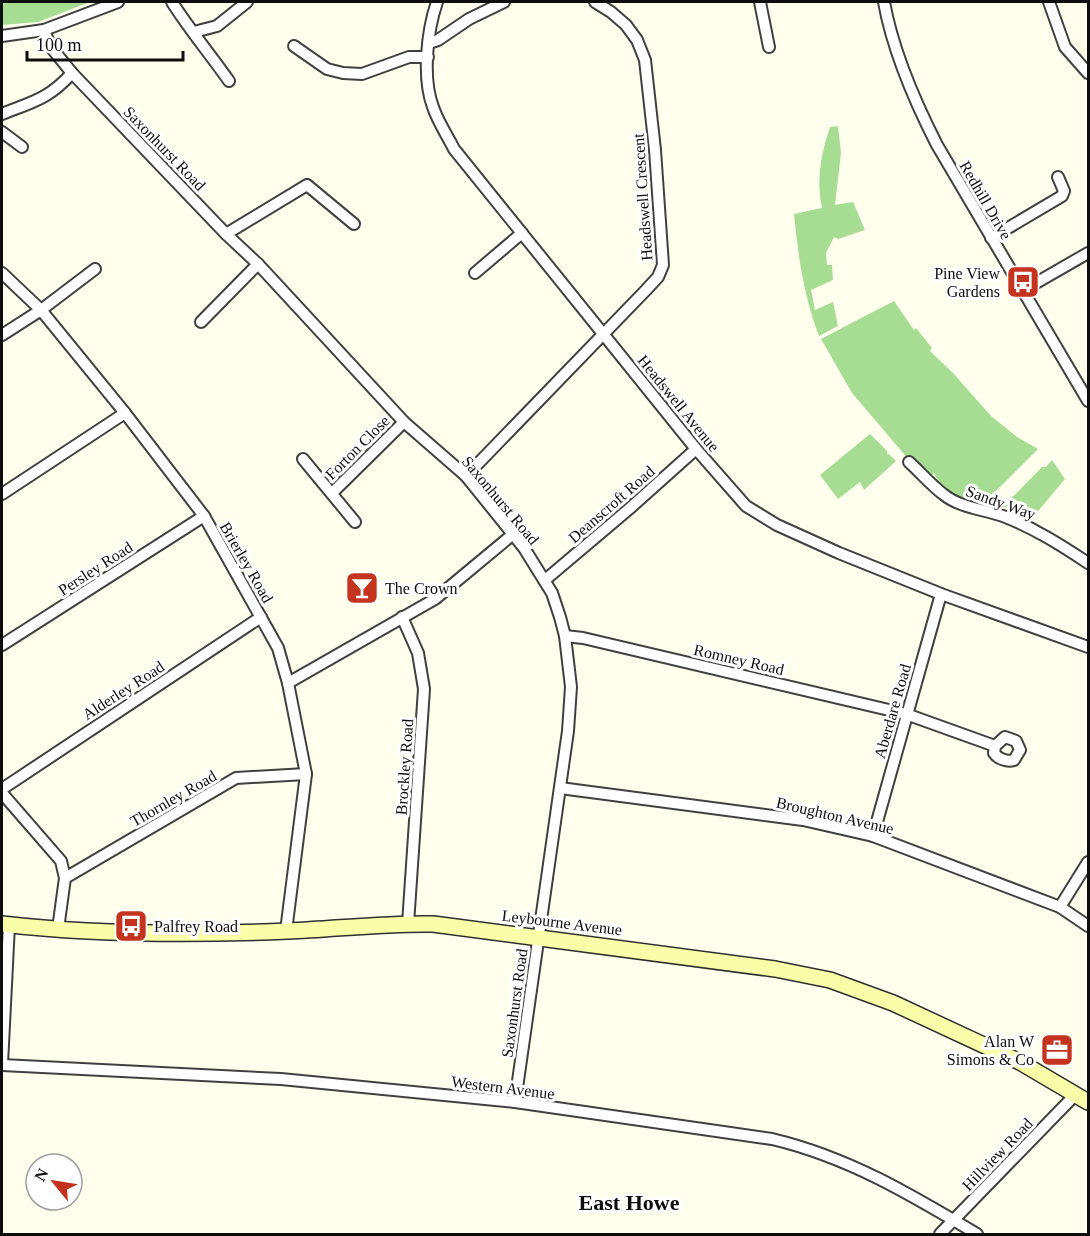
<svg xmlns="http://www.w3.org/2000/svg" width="1090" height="1236" font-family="Georgia,serif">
<rect width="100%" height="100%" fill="#ffffed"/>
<g fill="#a7dd93">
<polygon points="2,2 90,2 38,22 2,25"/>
<path d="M 838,126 L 841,153 L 835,205 L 853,202 L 865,230 L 838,239 L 834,237 L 826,253 L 827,265 L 832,265 L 833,280 L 811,290 L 815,310 L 833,302 L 838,326 L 819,336 C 804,297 798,256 794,214 L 822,208 C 816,180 821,154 830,127 Z"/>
<polygon points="894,301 914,330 916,328 932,348 930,351 953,373 991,416 1017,437 1038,449 981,506 953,496 941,487 934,473 927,481 852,393 821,339"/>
<polygon points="870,434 887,451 887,454 889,454 896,461 864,490 860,482 838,499 820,475"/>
<polygon points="1052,460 1065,479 1034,516 1013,506 1002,508 1042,467 1046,467"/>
</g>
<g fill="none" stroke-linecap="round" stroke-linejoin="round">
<defs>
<g id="street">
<path d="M 172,2 C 189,29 210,54 229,81"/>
<path d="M 437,2 C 427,31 422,78 433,107 C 438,122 447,135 454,149 L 696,449 L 746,506 L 777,525 L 839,553 L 941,594 L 1088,647"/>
<polyline points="760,2 769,47"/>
<path d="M 884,2 C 893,52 914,100 937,145 L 1088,401"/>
<polyline points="1049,2 1065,47 1088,73"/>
<polyline points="44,30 50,46 72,73 226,234 258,264 404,422 466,476 524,548 552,593 560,617 565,636 571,687 568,731 515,1102"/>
<polyline points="194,32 217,26 247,2"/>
<polyline points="2,36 44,30 118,2"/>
<polyline points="429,43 438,40 469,19 504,2"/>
<polyline points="294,46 327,69 343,73 362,74 409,57 428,57"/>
<path d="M 2,114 C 32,102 49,99 72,73"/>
<polyline points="2,132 22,147"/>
<polyline points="226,234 307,185 354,224"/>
<polyline points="991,238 1062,196 1064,191 1058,177"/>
<polyline points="2,273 41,310 125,413 204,516 278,648 288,683 306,774 286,931"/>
<polyline points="475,273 522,233"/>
<polyline points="1022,291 1088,253"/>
<polyline points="201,322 258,264"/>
<polyline points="2,335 41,310 95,269"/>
<polyline points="303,459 355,522"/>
<path d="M 909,462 C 920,472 931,485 943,494 C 960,508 983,509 1003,516 C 1034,528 1061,545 1088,563"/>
<polyline points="466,476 646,290 658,277 663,265 655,150 645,60 637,40 626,25 611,12 595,2"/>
<polyline points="332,493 404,422"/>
<polyline points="2,494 125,413"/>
<polyline points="545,580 629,509 696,449"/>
<polyline points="402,617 418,653 424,689 408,924"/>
<path d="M 565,636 L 583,638 L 906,714 L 995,746 L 1005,737 L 1016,741 L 1020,750 L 1014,760 C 1007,762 998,759 994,753 L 995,746"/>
<polyline points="2,645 204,516"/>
<polyline points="288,683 435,599 512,535"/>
<polyline points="560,788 803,820 873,836 1060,907 1088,926"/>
<polyline points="2,789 261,617"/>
<polyline points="2,793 61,861 65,878 58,929"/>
<polyline points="873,836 941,594"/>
<polyline points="65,878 236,778 306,774"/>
<polyline points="1060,907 1088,862"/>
<polyline points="2,1064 9,925"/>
<path d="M 2,1065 L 281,1079 L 515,1102 L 772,1139 C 848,1157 910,1194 977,1234"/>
<polyline points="940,1234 1075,1095"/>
</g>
<path id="secondary" d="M 2,924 C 97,935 192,935 288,931 C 336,929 385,923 433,924 L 775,969 L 830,980 L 893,1003 L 1020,1062 L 1088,1102"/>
</defs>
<use href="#street" stroke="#404040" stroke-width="14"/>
<use href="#secondary" stroke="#2f2f2f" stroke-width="18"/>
<use href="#street" stroke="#fff" stroke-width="10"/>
<use href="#secondary" stroke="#f9ffa8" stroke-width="15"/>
</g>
<defs>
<symbol id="bus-square" viewBox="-11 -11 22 22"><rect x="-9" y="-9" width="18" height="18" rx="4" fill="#c4331e" stroke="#fff"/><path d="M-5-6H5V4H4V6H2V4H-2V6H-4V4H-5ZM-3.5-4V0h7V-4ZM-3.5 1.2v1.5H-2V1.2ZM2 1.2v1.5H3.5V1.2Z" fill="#fff"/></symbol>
<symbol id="bar-square" viewBox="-11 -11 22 22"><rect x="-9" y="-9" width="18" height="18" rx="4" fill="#c4331e" stroke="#fff"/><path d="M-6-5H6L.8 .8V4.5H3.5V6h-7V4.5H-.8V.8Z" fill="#fff"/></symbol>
<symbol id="office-square" viewBox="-11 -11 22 22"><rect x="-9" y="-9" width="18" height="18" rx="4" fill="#c4331e" stroke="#fff"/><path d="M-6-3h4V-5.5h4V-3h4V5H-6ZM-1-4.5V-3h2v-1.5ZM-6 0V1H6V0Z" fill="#fff"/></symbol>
</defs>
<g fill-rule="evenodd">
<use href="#bus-square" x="1004" y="263" width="38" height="38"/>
<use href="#bar-square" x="343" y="569" width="38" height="38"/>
<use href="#bus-square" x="112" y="907" width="38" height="38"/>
<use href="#office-square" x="1038" y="1031" width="38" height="38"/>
</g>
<g text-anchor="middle" stroke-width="6" stroke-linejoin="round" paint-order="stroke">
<g font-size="16" fill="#0d0d0d" stroke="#fff">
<text transform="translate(165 148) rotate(46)" y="6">Saxonhurst Road</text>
<text transform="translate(642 197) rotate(-94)" y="6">Headswell Crescent</text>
<text transform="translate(986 200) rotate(60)" y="6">Redhill Drive</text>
<text transform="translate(679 403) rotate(51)" y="6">Headswell Avenue</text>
<text transform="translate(357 447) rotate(-45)" y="6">Forton Close</text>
<text transform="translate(501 500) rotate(50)" y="6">Saxonhurst Road</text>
<text transform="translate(1001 502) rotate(20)" y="6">Sandy Way</text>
<text transform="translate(611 504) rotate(-41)" y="6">Deanscroft Road</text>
<text transform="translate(247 562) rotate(60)" y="6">Brierley Road</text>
<text transform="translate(95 568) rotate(-33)" y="6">Persley Road</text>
<text transform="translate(739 659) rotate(13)" y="6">Romney Road</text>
<text transform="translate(123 690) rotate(-33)" y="6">Alderley Road</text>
<text transform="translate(892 711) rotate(-74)" y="6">Aberdare Road</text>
<text transform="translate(404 767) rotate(-86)" y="6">Brockley Road</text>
<text transform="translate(173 798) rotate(-30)" y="6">Thornley Road</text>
<text transform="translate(835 815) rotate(13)" y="6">Broughton Avenue</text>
<text transform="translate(562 922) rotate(7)" y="6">Leybourne Avenue</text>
<text transform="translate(514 1003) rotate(-82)" y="6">Saxonhurst Road</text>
<text transform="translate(503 1087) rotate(7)" y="6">Western Avenue</text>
<text transform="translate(997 1154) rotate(-46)" y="6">Hillview Road</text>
</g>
<g font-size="16" fill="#0d0d0d" stroke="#fff" text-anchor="end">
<text x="1000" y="279">Pine View<tspan x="1000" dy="18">Gardens</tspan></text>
<text x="385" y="594" text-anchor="start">The Crown</text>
<text x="154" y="932" text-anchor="start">Palfrey Road</text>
<text x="1034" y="1047">Alan W<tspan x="1034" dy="18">Simons &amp; Co</tspan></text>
</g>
<g font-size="22" font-weight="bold" fill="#0d0d0d" stroke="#fff">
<text x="629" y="1210">East Howe</text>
</g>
</g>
<rect width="1090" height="1236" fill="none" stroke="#0d0d0d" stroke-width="6"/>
<g transform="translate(54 1182) rotate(300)"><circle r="28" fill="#ffffff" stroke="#9e9e9e" stroke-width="1.5"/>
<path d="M0-4.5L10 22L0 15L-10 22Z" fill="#c4331e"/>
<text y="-9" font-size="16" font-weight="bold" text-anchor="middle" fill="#0d0d0d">N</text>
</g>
<path d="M27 51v9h156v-9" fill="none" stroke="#0d0d0d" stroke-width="3"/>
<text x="36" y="51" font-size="18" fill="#0d0d0d" stroke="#ffffff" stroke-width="4.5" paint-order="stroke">100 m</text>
</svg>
